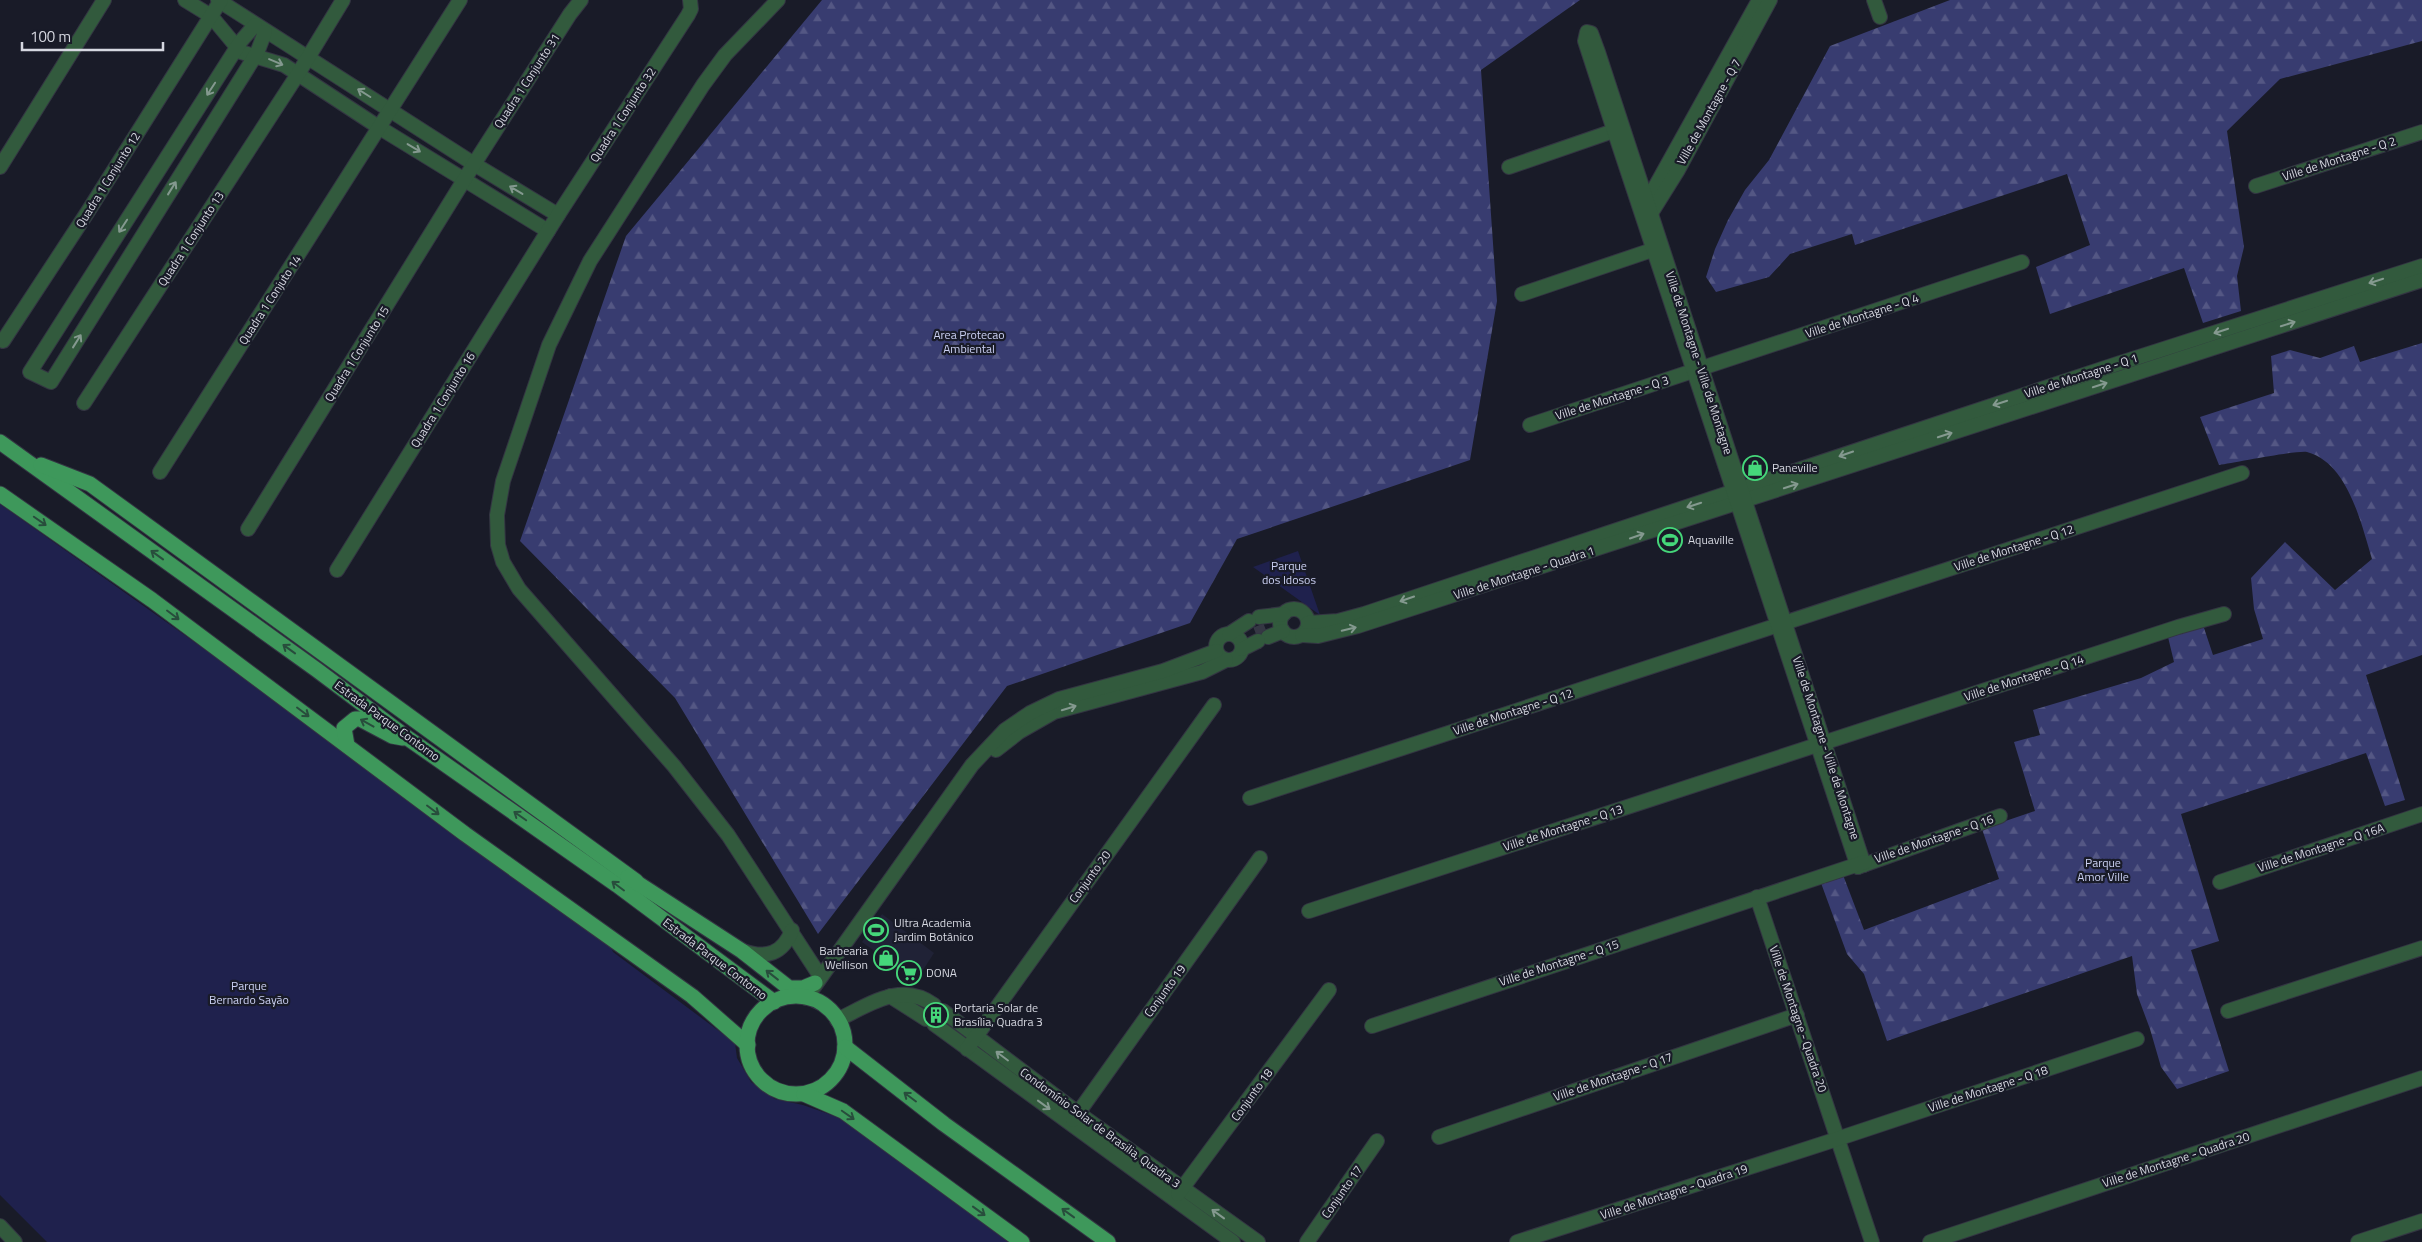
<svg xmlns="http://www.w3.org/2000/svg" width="2422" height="1242" font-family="'Titillium Web',sans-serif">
<defs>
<pattern id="forest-firs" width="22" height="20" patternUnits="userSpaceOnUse" patternTransform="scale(1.25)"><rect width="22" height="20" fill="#383c70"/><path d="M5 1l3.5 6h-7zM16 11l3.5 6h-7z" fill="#545784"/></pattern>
</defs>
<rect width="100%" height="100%" fill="#191b28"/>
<polygon fill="#202236" points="882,914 934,953 916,981 862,942"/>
<g fill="url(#forest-firs)">
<polygon points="822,0 1580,0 1481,70 1497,301 1470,460 1237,539 1190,623 1007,686 818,934 675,698 520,541 626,236"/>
<polygon points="1950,0 2422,0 2422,41 2280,79 2227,131 2244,247 2237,276 2241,311 2203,323 2184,268 2050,314 2036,267 2090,245 2067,174 1855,245 1852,234 1790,254 1769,277 1716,292 1706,277 1715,249 1728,220 1745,190 1769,160 1830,46"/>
<path d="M 2422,343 L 2422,655 L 2366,675 L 2405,800 L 2385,806 L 2366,753 L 2181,814 L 2219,941 L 2191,950 L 2229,1071 L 2177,1089 L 2161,1067 L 2150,1029 L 2137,994 L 2132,956 L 1887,1041 L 1864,974 L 1847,954 L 1821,883 L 1843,875 L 1864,930 L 1999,879 L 1982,829 L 2035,811 L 2014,742 L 2040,735 L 2033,710 L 2141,678 L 2174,662 L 2168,637 L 2203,625 L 2213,655 L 2263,639 L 2254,609 L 2251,578 L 2285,542 L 2335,590 L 2372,559 C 2361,523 2348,463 2307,452 C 2297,450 2234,463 2219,465 L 2200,417 L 2274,393 L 2271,356 L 2290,350 L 2320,358 L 2354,346 L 2360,362 Z"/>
</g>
<g fill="#1f214d">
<polygon points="0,504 606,934 613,952 735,1043 737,1058 751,1082 775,1099 803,1105 846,1120 1012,1242 47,1242 0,1195"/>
<polygon points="1298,551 1320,615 1253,567"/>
</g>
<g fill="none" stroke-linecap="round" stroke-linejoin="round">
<polyline stroke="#353744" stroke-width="14" stroke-dasharray="14 7" stroke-linecap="butt" points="1256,634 1266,630"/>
<defs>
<g id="minor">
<polyline points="185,0 211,16 241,52 284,65 380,128 548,231"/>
<polyline points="218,0 474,164 558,215"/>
<polyline points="778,0 725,55 703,85 590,261 549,345 503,481 497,515 498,545 503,562 519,589 674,766 728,835 820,976"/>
<polyline points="1874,0 1880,17"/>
<polyline points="255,25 241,41 30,372 51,382 257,53 265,32"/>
<polyline points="0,167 104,0"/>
<polyline points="1509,167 1622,128"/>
<polyline points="2256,186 2422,132"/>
<polyline points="1644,207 1759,0"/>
<polyline points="1648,218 1678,170 1770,0"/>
<polyline points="1522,294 1661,247"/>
<polyline points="3,341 87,213 221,0"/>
<polyline points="84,403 298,74 343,0"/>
<polyline points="1530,425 2022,262"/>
<polyline points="160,472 460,0"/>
<polyline points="248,529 474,164 570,14 581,0"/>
<polyline points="337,570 558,215 688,15 691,9 690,0"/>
<circle cx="1294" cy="623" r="14"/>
<polyline points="1259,617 1284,614"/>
<polyline points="1308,623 1338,621 1364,614 2117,364 2422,266"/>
<circle cx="1229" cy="647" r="13"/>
<polyline points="1229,634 1249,621"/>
<polyline points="1302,635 1318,636 1358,626 2422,280"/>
<polyline points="1268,637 1283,631"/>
<polyline points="1242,649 1258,641"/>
<polyline points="996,750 1019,732 1054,712 1202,672 1226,660"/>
<polyline points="1250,798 2242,473"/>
<polyline points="1858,867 1614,130 1585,41 1587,32 1591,33 1598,52 1864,865"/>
<polyline points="1858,867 2000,816"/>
<polyline points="2220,882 2422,814"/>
<polyline points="1757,897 1872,1242"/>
<polyline points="1309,911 2178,627 2224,614"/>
<path d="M 743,951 C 766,959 783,954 792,930"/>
<polyline points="890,996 926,1019"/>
<polyline points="806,998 972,765 1005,730 1030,713 1059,699 1163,671 1216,651"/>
<polyline points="943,1011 1078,1113 1258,1242"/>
<polyline points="2228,1011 2422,948"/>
<path d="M 837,1020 C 869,1005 901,981 934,1005"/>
<polyline points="934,1024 1233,1242"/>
<polyline points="1372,1026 1865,862"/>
<polyline points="967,1049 1214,705"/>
<polyline points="1073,1120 1260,858"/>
<polyline points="1439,1137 1797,1015"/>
<polyline points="1178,1194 1329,990"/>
<polyline points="0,1226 15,1242"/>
<polyline points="1307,1242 1377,1141"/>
<polyline points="1517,1242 1831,1141 2137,1039"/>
<polyline points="1930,1242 2422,1078"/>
<polyline points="2358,1242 2422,1221"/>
</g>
<g id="major">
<polyline points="0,442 317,670 409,739 617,885 774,1002"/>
<polyline points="41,465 90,484 636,881"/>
<polyline points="0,494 152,600 465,834 692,996 748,1045"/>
<polyline points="347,745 344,728 355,719 360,719 392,736 403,738"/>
<polyline points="628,877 742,951 789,988 803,988 815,983"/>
<circle cx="796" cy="1045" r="49"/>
<polyline points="845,1047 944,1124 1108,1242"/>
<polyline points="804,1094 843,1111 1022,1242"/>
</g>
</defs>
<use href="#minor" stroke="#333542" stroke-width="16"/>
<use href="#major" stroke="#333542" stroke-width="17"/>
<use href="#minor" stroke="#325a3d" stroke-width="14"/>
<use href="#major" stroke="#3e985b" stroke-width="15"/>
</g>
<defs><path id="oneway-shaft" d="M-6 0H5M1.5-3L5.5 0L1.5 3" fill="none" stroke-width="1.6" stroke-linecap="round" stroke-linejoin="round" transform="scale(1.25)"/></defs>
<g stroke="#84998f">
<use href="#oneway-shaft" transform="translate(276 62) rotate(23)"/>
<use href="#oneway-shaft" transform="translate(211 89) rotate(123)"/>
<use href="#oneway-shaft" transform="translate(364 93) rotate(-148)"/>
<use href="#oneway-shaft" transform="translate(414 148) rotate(31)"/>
<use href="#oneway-shaft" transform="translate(172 188) rotate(-58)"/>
<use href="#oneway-shaft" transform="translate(516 190) rotate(-149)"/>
<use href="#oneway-shaft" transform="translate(123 226) rotate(123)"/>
<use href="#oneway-shaft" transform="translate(2376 281) rotate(162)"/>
<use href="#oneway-shaft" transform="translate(2288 324) rotate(-18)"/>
<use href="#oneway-shaft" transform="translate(2221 331) rotate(162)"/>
<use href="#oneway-shaft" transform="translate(77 341) rotate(-58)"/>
<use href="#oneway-shaft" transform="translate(2100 385) rotate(-18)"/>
<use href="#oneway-shaft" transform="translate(2000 403) rotate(162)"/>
<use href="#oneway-shaft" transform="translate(1945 435) rotate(-18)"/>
<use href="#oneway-shaft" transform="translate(1846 454) rotate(161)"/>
<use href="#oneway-shaft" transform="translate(1791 486) rotate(-18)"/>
<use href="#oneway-shaft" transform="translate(1694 505) rotate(162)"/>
<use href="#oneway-shaft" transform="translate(1637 536) rotate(-19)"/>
<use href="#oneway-shaft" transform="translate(1407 599) rotate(161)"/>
<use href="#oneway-shaft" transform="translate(1349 629) rotate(-14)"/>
<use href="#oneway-shaft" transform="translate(1069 708) rotate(-17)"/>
<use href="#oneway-shaft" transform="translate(1002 1056) rotate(-143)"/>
<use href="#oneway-shaft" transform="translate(1044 1105) rotate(36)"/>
<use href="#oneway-shaft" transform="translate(1218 1214) rotate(-144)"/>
</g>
<g stroke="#284d3c">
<use href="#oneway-shaft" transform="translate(40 521) rotate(35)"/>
<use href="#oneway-shaft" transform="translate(157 555) rotate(-144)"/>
<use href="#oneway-shaft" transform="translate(173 615) rotate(37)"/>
<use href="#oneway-shaft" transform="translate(289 649) rotate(-144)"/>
<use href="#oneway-shaft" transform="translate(303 712) rotate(37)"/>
<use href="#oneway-shaft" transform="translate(367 723) rotate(-151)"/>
<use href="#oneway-shaft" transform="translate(433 810) rotate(37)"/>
<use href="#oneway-shaft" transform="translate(520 816) rotate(-145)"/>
<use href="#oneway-shaft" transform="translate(618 886) rotate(-143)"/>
<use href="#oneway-shaft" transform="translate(772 975) rotate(-142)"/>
<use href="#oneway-shaft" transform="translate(910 1097) rotate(-143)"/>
<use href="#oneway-shaft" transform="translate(848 1115) rotate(35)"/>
<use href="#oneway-shaft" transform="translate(979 1211) rotate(36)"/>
<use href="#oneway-shaft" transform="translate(1068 1213) rotate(-144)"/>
</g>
<defs>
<symbol id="shop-ring" viewBox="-11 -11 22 22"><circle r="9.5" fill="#191b28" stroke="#45d77a" stroke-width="1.5"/><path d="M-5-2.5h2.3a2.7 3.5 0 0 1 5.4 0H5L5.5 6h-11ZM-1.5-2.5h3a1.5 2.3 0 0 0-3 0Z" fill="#45d77a"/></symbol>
<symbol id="stadium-ring" viewBox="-11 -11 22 22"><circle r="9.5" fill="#191b28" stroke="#45d77a" stroke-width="1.5"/><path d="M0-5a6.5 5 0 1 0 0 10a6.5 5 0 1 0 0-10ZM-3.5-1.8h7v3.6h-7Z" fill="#45d77a"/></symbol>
<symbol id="supermarket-ring" viewBox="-11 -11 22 22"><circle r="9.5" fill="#191b28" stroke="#45d77a" stroke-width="1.5"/><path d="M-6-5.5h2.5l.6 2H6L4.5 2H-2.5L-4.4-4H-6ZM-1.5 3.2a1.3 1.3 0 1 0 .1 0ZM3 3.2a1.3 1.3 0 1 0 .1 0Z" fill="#45d77a"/></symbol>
<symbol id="building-ring" viewBox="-11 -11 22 22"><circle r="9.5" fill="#191b28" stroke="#45d77a" stroke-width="1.5"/><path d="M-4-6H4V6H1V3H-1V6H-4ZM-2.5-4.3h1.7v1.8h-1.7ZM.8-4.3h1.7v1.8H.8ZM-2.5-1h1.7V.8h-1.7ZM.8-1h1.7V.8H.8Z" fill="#45d77a"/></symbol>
</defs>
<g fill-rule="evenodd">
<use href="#shop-ring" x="1741" y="454" width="28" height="28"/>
<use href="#stadium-ring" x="1656" y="526" width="28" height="28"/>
<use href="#stadium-ring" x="862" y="916" width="28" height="28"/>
<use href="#shop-ring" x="872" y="944" width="28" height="28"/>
<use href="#supermarket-ring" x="895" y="959" width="28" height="28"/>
<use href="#building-ring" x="922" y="1001" width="28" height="28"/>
</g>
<g text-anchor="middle" stroke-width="4.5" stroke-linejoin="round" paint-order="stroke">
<g font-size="12" fill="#d6d8e1" stroke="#191b28">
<text transform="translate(527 81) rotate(-57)" y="4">Quadra 1 Conjunto 31</text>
<text transform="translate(1709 112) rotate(-61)" y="4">Ville de Montagne - Q 7</text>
<text transform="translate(623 115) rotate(-57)" y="4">Quadra 1 Conjunto 32</text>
<text transform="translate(2339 159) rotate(-18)" y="4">Ville de Montagne - Q 2</text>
<text transform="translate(108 180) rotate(-58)" y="4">Quadra 1 Conjunto 12</text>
<text transform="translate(191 239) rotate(-57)" y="4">Quadra 1 Conjunto 13</text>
<text transform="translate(270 300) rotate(-57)" y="4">Quadra 1 Conjuto 14</text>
<text transform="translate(1862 316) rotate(-18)" y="4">Ville de Montagne - Q 4</text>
<text transform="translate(357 354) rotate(-58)" y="4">Quadra 1 Conjunto 15</text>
<text transform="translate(1699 363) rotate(72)" y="4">Ville de Montagne - Ville de Montagne</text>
<text transform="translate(2081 376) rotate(-18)" y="4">Ville de Montagne - Q 1</text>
<text transform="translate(1612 398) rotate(-18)" y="4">Ville de Montagne - Q 3</text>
<text transform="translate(443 400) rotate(-58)" y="4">Quadra 1 Conjunto 16</text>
<text transform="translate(2014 548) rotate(-18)" y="4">Ville de Montagne - Q 12</text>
<text transform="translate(1524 573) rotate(-18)" y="4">Ville de Montagne - Quadra 1</text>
<text transform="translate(2024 678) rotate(-18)" y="4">Ville de Montagne - Q 14</text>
<text transform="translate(1513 712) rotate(-18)" y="4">Ville de Montagne - Q 12</text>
<text transform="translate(387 721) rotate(36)" y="4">Estrada Parque Contorno</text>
<text transform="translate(1826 748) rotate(72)" y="4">Ville de Montagne - Ville de Montagne</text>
<text transform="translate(1563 828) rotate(-18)" y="4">Ville de Montagne - Q 13</text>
<text transform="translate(1934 839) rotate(-19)" y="4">Ville de Montagne - Q 16</text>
<text transform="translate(2321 848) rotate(-18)" y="4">Ville de Montagne - Q 16A</text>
<text transform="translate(1090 877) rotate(-54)" y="4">Conjunto 20</text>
<text transform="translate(715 959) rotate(37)" y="4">Estrada Parque Contorno</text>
<text transform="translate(1559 963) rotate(-18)" y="4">Ville de Montagne - Q 15</text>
<text transform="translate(1165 991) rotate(-54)" y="4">Conjunto 19</text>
<text transform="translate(1798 1019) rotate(71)" y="4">Ville de Montagne - Quadra 20</text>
<text transform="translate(1613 1077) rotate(-19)" y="4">Ville de Montagne - Q 17</text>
<text transform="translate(1988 1089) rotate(-18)" y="4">Ville de Montagne - Q 18</text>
<text transform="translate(1252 1095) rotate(-54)" y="4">Conjunto 18</text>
<text transform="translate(1100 1128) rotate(36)" y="4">Condomínio Solar de Brasilia, Quadra 3</text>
<text transform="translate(2176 1160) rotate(-18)" y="4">Ville de Montagne - Quadra 20</text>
<text transform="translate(1342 1192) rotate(-55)" y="4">Conjunto 17</text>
<text transform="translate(1674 1192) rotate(-18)" y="4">Ville de Montagne - Quadra 19</text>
</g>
<g font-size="12" fill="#ccd1f3" stroke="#191b28">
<text x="969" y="339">Area Protecao<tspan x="969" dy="14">Ambiental</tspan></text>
<text x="1289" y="570">Parque<tspan x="1289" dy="14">dos Idosos</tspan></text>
<text x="2103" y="867">Parque<tspan x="2103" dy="14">Amor Ville</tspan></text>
<text x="249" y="990">Parque<tspan x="249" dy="14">Bernardo Sayão</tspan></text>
</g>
<g font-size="12" fill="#d6d8e1" stroke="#191b28" text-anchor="start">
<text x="1772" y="472">Paneville</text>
<text x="1688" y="544">Aquaville</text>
<text x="894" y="927">Ultra Academia<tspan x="894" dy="14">Jardim Botânico</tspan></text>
<text x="868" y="955" text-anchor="end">Barbearia<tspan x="868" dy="14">Wellison</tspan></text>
<text x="926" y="977">DONA</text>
<text x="954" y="1012">Portaria Solar de<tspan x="954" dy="14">Brasília, Quadra 3</tspan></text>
</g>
</g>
<path d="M22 42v8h141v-8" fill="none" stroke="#d6d8e1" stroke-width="2.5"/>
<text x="30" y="42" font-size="15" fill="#d6d8e1" stroke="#191b28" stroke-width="4" paint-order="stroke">100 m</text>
</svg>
